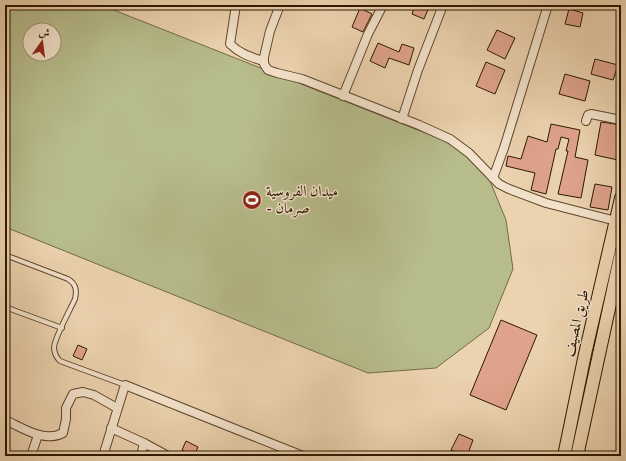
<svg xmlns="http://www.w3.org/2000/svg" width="626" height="461" font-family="'IM FELL Double Pica',Amiri,serif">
<rect width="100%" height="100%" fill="#ecd3af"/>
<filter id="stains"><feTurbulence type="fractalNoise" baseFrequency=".005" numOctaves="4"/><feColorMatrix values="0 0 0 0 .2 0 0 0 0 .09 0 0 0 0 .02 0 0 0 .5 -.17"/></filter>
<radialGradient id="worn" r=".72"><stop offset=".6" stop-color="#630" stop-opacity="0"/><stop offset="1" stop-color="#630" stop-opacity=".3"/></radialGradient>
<path fill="#b7bc8b" stroke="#726a46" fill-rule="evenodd" d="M 5,5 L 101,5 L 443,140 L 464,153 L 490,181 L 506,220 L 513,269 L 489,328 L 436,368 L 368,373 L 5,227 ZM 30,30 L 54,30 L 54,54 L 30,54 Z"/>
<g fill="#dfa38b" stroke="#2d1800">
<polygon points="415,5 430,5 424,19 412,14"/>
<polygon points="360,8 372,14 363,32 352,27"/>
<polygon points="569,9 583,13 580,27 565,24"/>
<polygon points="497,30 515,38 505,59 487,50"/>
<polygon points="378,43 399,52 402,44 414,48 409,65 389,58 385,68 370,61"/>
<polygon points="595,59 618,65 613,80 591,74"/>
<polygon points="486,62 505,70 495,94 476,86"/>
<polygon points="565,74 590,81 585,101 559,94"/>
<polygon points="601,122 621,125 621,145 618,160 595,155"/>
<polygon points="551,124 580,130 575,157 588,160 581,198 558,194 568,151 566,151 569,139 561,137 558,149 556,149 546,194 531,190 535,173 506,166 508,156 521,159 528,136 547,142"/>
<polygon points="595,184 612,187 608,210 590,207"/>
<polygon points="501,320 537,335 506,410 470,395"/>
<polygon points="78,345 87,349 82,360 73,356"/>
<polygon points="459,434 473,440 467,456 451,450"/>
<polygon points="186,441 198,447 194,456 182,450"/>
</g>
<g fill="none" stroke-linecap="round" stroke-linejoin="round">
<defs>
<g id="lane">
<path d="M 5,255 L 68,279 C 76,284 77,290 75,299 C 70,310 55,337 54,347 C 54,353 56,357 60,361 L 125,385"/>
<polyline points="5,307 62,328"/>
</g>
<g id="street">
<path d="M 236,5 L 230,44 C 240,54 251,57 263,61"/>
<polyline points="280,5 270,31 264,57 264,64 268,70 277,73 302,79 419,125 450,139 469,153 499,184 509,189 546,203 620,222"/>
<polyline points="343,96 368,34 383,5"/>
<polyline points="402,119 418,70 443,5"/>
<polyline points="586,121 588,115 591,114 621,120"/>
<polyline points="493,178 504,148 548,5"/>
<path d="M 5,420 C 23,428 44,443 63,433 L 66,419 L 66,408 L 73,394 L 83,392 L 94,395 L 117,408"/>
<polyline points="111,428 144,443 168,456"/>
<polyline points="31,456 38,435"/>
<polyline points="103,456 125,385 303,456"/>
<polyline points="141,456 144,443"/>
</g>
<g id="primary">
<polyline points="564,456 585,354 621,198"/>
<polyline points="577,456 621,253"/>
</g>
</defs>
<use href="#lane" stroke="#5d472c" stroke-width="6"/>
<use href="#street" stroke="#5d472c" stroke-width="10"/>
<use href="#primary" stroke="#2d1800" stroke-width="14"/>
<use href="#lane" stroke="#f3e2cb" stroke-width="4"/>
<use href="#street" stroke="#f3e2cb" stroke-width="8"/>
<use href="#primary" stroke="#ecd3af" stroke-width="12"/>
</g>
<defs>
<symbol id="stadium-disc" viewBox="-11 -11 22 22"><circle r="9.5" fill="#8f2418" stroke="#f3e2cb"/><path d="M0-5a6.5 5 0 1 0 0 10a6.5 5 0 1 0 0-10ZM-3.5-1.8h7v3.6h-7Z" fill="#fff"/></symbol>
</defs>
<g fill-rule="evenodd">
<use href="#stadium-disc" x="241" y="189" width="22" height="22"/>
</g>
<g text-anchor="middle" stroke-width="3" stroke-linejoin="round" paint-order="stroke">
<g font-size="15" fill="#2d1800" stroke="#f3e2cb" text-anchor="start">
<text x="266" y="196">ميدان الفروسية<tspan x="266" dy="17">- صرمان</tspan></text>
</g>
<g font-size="15" fill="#2d1800" stroke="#f3e2cb">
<text transform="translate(576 323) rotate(-77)" y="5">طريق المصيف</text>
</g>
</g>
<rect width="626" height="461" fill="none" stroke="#ecd3af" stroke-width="20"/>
<rect x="6" y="6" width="614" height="449" fill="none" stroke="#2d1800" stroke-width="2"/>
<rect x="10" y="10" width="606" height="441" fill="none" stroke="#2d1800"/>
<g transform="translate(42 42) rotate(14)"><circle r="19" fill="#f3e2cb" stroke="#a4917a"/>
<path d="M0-3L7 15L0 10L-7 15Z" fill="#8f2418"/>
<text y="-6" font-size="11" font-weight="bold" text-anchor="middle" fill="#2d1800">ش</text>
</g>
<rect width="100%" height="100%" filter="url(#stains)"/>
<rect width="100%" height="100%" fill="url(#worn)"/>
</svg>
